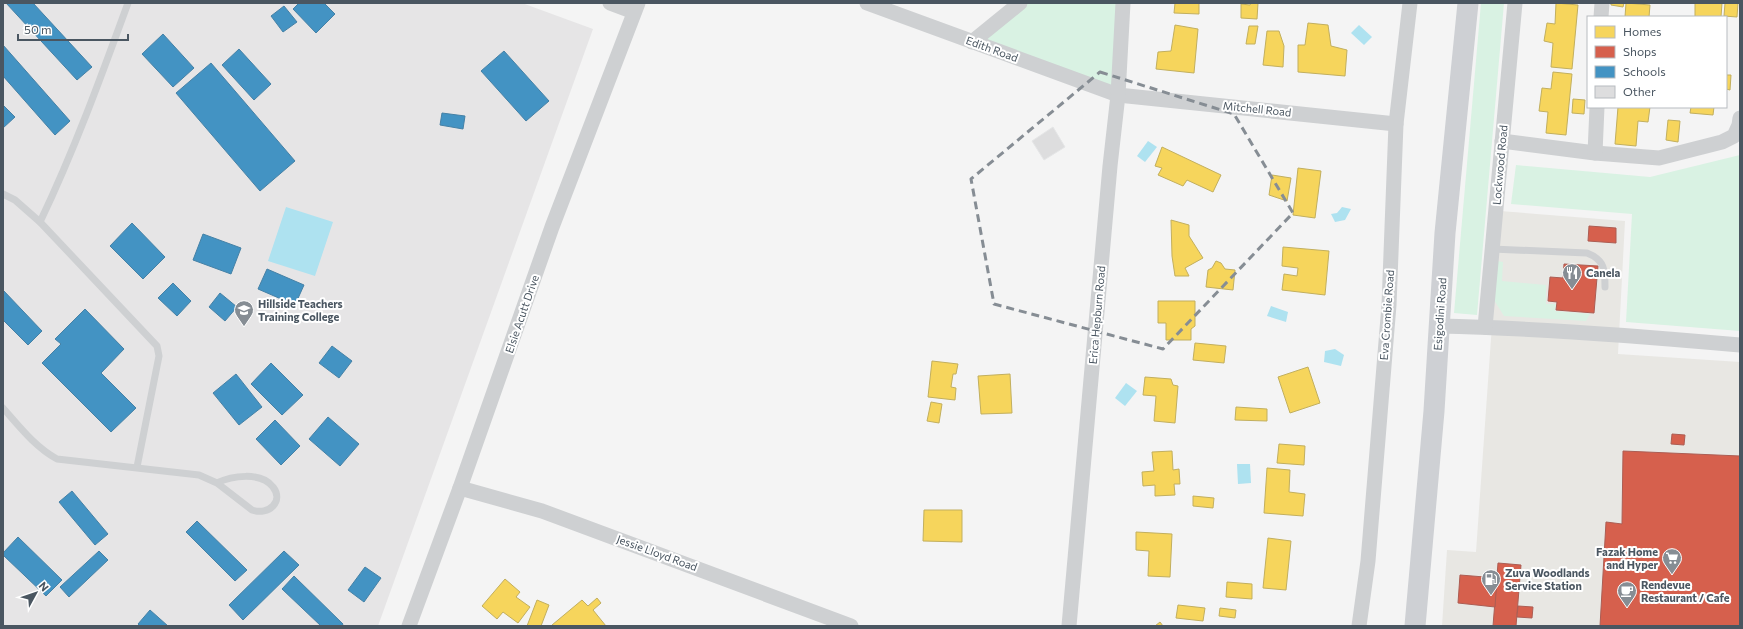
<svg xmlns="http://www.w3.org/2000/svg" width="1743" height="629" font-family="Commissioner,sans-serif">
<rect width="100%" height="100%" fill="#f4f4f4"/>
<polygon fill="#e8e7e3" points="1500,211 1625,221 1618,354 1740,362 1740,626 1442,626 1447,550 1476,552"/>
<polygon fill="#e6e5e6" points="3,3 522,3 593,29 378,626 3,626"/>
<g fill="#d9f2e3">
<polygon points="1027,3 1119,3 1114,88 981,40"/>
<polygon points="1481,3 1504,3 1477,315 1454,313"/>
<polygon points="1740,155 1740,331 1626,322 1632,214 1511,204 1516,165 1650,177"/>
<polygon points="1497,261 1503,262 1502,281 1546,285 1546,304 1556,304 1555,311 1590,314 1586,321 1504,316 1494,300"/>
</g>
<g fill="#aee2f0">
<polygon points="1359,25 1372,37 1364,45 1351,33"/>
<polygon points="1148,141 1157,147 1145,162 1137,156"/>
<polygon points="286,207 333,222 315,276 268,261"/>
<polygon points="1342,207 1351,209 1345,220 1335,222 1331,214 1337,213"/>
<polygon points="1271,306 1288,312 1286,322 1267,316"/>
<polygon points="1335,349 1344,355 1341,366 1324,362 1325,351"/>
<polygon points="1126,383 1137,391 1125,406 1115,398"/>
<polygon points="1237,464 1250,464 1251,483 1238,484"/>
</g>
<g fill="#f6d55c" stroke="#c2af5e">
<polygon points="1175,3 1199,3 1199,14 1174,13"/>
<polygon points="1251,3 1258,3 1257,19 1241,18 1241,4 1250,5"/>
<polygon points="1556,3 1578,5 1572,69 1551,67 1553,43 1544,41 1547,23 1555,24"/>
<polygon points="1611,3 1624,3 1623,7 1611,5"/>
<polygon points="1626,3 1650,5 1649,17 1625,17"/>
<polygon points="1695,3 1722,3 1721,17 1695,17"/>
<polygon points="1725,3 1738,3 1737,17 1724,16"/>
<polygon points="1308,23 1328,25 1331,46 1347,50 1345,76 1298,72 1298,45 1305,45"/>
<polygon points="1175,25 1198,29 1194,73 1156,69 1158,52 1171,51"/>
<polygon points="1249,26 1258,26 1255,44 1246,44"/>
<polygon points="1267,31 1279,31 1284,46 1283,67 1263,65"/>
<polygon points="1553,72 1572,74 1566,135 1546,133 1548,112 1539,111 1542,88 1551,89"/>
<polygon points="1726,75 1731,75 1730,90 1726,89"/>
<polygon points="1573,99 1585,100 1584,114 1572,113"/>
<polygon points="1618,107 1650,107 1648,122 1638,121 1636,146 1615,144"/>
<polygon points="1691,107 1714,107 1713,115 1690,113"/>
<polygon points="1668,120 1680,121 1678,142 1666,140"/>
<polygon points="1162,147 1221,175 1213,192 1187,180 1183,186 1158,175 1162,168 1155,166"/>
<polygon points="1298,168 1321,171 1315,218 1293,215"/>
<polygon points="1272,175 1291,178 1287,201 1269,195"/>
<polygon points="1171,220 1189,225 1189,236 1203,258 1185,268 1189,276 1175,276 1172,256"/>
<polygon points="1283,247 1329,251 1325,295 1282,290 1284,274 1297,276 1298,268 1282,266"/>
<polygon points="1216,261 1221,263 1225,269 1235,270 1233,290 1206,287 1208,270 1212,268"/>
<polygon points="1158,301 1195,301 1195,326 1191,329 1191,340 1166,340 1166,323 1158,323"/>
<polygon points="1195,343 1226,346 1224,363 1193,360"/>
<polygon points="932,361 958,364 956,374 953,374 951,387 956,388 955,400 928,397"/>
<polygon points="1308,367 1320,403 1290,413 1278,377"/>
<polygon points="1010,374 1012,413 981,414 978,376"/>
<polygon points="1145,377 1171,379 1173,385 1178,386 1175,423 1154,421 1156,396 1143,395"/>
<polygon points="931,402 942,404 939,423 927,421"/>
<polygon points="1236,407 1267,409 1267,421 1235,420"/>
<polygon points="1279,444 1305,446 1304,465 1277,463"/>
<polygon points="1172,451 1173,470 1179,469 1180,484 1174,484 1175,495 1155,496 1155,485 1143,486 1142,472 1154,471 1152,452"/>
<polygon points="1267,468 1290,470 1289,492 1305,494 1303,516 1264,513"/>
<polygon points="1193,496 1214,498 1213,508 1193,506"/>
<polygon points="924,510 962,510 962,542 923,541"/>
<polygon points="1136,532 1172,534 1170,577 1148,576 1149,551 1136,550"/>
<polygon points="1268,538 1291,541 1286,590 1263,588"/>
<polygon points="505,579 520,592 516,597 530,607 518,623 503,612 497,619 482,606"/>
<polygon points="1227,582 1252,584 1252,599 1226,597"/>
<polygon points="597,598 601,603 593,610 606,626 553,626 552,625 582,600 588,606"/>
<polygon points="537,600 549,605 541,626 527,626"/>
<polygon points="1178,605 1205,608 1203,621 1176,618"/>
<polygon points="1220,608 1236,610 1235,618 1219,616"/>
<polygon points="1160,622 1163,626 1155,626"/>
</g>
<g fill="#d6604d" stroke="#ac5d53">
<polygon points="1589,226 1616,228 1616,243 1588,241"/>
<polygon points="1564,264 1598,266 1594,313 1556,310 1557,302 1548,301 1550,277 1563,278"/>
<polygon points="1672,434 1685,435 1684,445 1671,444"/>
<polygon points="1623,451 1740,456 1740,626 1600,626 1606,522 1622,524"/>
<polygon points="1498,563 1521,565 1516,626 1493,626"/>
<polygon points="1460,575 1497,578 1495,607 1458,603"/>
<polygon points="1518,606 1533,607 1532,618 1517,617"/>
</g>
<g fill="#4393c3" stroke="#4581a6">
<polygon points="6,3 33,3 92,67 77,80"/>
<polygon points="299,3 324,3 335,14 316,33 293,9"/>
<polygon points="284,6 297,22 283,32 271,16"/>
<polygon points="163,34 194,68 173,87 142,54"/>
<polygon points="3,45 70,121 55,135 3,76"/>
<polygon points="239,49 271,84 254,100 222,65"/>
<polygon points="504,51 549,101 526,121 481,71"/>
<polygon points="211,63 295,161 260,191 176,93"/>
<polygon points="3,105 15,117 3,128"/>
<polygon points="442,113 465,116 463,129 440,125"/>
<polygon points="132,223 165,257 143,279 110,246"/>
<polygon points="203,234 241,248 231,274 193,260"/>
<polygon points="267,269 304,285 295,305 258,289"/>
<polygon points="173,283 191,301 177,316 158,298"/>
<polygon points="3,290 42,331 28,345 3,320"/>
<polygon points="220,293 237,307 225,321 209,307"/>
<polygon points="85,309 124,349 101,373 136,408 111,432 42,363 61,344 55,339"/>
<polygon points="332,346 352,361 339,378 319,363"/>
<polygon points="271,363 303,395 282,415 251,384"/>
<polygon points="236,374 262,407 239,425 213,393"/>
<polygon points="328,417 359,444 340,466 309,439"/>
<polygon points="275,420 300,446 281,465 256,439"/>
<polygon points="72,491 108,534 95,545 59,502"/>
<polygon points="197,521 247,570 235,581 186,532"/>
<polygon points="18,537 62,580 46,596 3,555 3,553"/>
<polygon points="99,551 108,560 69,597 60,587"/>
<polygon points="284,551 299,565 243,620 229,605"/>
<polygon points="365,567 381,578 364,602 348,590"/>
<polygon points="294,576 343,624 342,626 321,626 282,589"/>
<polygon points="150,610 168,626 140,626 138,624"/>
</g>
<polygon fill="#ddddde" stroke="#e5e6e7" points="1053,127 1065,147 1044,160 1032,141"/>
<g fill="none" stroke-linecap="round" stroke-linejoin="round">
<g stroke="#ced0d2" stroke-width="7">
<polyline points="3,194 15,200 40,222 157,346 159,356 137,467"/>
<path d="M 40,222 C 74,151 101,77 128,3"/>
<path d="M 1492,249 L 1587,253 C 1605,260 1605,270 1605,287"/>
<path d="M 3,408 C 19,426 35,447 57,459 L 199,475 L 217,483 L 252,510 C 269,516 284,501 273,487 C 261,471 231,476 217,483"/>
</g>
<g stroke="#ced0d2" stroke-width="15">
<polyline points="610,3 634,12"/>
<polyline points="867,3 1118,95 1396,124"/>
<polyline points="1601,17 1602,3"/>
<polyline points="972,42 1020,3"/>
<polyline points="1502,141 1595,153 1659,158 1722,142 1734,136 1739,125 1740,118"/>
<polyline points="1595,153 1597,107"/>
<path d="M 1439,326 C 1539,328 1640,336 1740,345"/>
<polyline points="1485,327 1515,3"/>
<polyline points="460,488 542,511 851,626"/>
<polyline points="409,626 460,488 552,227 638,3"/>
<polyline points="1069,626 1110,166 1118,95 1123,3"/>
<polyline points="1359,626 1368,561 1389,305 1396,124 1410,3"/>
</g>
<polyline stroke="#ced0d4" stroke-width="21" points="1415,626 1434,411 1445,233 1468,3"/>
</g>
<path fill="none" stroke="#868d94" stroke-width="3" stroke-dasharray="8 5" stroke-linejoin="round" d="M 1100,72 L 1234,114 L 1293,213 L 1163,349 L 994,304 L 971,179 Z"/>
<defs>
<symbol id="restaurant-pin" viewBox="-11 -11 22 30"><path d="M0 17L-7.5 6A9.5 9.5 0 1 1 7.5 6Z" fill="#868d94" stroke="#fff"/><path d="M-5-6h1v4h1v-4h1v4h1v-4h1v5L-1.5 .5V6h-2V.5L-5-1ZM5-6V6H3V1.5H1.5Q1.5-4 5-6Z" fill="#fff"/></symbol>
<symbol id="university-pin" viewBox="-11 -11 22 30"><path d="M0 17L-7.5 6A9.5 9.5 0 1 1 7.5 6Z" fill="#868d94" stroke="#fff"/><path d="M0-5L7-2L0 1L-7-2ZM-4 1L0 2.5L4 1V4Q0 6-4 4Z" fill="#fff"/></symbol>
<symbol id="supermarket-pin" viewBox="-11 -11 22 30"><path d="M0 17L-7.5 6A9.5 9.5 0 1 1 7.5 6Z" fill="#868d94" stroke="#fff"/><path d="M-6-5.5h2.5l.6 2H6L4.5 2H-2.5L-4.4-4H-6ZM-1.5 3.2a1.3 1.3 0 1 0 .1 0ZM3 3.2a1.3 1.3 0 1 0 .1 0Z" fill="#fff"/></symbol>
<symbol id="fuel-pin" viewBox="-11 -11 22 30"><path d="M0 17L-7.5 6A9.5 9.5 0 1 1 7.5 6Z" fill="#868d94" stroke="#fff"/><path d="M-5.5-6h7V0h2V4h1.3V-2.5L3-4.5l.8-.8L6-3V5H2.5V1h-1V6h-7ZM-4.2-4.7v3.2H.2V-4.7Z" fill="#fff"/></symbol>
<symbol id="cafe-pin" viewBox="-11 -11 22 30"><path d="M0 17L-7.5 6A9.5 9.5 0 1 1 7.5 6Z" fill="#868d94" stroke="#fff"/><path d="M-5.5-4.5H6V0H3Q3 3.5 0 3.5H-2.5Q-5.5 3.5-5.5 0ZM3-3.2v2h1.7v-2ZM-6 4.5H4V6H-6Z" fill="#fff"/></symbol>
</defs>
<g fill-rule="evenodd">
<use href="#restaurant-pin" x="1561" y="262" width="22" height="30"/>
<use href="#university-pin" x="233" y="299" width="22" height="30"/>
<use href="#supermarket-pin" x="1661" y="547" width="22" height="30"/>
<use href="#fuel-pin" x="1480" y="568" width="22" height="30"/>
<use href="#cafe-pin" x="1616" y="580" width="22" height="30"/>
</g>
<g text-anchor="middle" stroke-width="4" stroke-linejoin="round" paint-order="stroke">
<g font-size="11" fill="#4a5661" stroke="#fff">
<text transform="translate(992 49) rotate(20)" y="4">Edith Road</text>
<text transform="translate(1257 109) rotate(6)" y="4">Mitchell Road</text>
<text transform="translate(1500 165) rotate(-85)" y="4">Lockwood Road</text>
<text transform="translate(522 314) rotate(-71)" y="4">Elsie Acutt Drive</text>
<text transform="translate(1440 314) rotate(-86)" y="4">Esigodini Road</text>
<text transform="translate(1097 315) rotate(-85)" y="4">Erica Hepburn Road</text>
<text transform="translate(1387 315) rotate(-86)" y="4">Eva Crombie Road</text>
<text transform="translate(657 553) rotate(20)" y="4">Jessie Lloyd Road</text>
</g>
<g font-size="11" font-weight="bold" fill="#4a5661" stroke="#fff" text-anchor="start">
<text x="1586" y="277">Canela</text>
<text x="258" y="308">Hillside Teachers<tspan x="258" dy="13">Training College</tspan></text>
<text x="1658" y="556" text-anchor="end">Fazak Home<tspan x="1658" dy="13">and Hyper</tspan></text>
<text x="1505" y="577">Zuva Woodlands<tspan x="1505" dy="13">Service Station</tspan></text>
<text x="1641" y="589">Rendevue<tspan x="1641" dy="13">Restaurant / Cafe</tspan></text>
</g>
</g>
<rect width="1743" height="629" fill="none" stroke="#4a5661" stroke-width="8"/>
<rect x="1587" y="16" width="140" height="92" fill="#ffffff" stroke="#b7bbc0"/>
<rect x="1595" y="26" width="20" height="12" fill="#f6d55c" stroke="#b7bbc0"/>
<text x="1623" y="36" font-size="12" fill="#4a5661">Homes</text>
<rect x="1595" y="46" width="20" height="12" fill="#d6604d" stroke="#b7bbc0"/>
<text x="1623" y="56" font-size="12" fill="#4a5661">Shops</text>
<rect x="1595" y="66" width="20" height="12" fill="#4393c3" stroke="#b7bbc0"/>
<text x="1623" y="76" font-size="12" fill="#4a5661">Schools</text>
<rect x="1595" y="86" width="20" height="12" fill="#ddddde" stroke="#b7bbc0"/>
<text x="1623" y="96" font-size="12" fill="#4a5661">Other</text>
<g transform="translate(36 593) rotate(50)" stroke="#ffffff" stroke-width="3" paint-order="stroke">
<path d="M0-3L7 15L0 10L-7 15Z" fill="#4a5661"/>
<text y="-6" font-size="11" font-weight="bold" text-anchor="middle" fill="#4a5661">N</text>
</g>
<path d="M18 34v6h110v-6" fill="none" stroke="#4a5661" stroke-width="2"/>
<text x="24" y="34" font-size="12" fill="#4a5661" stroke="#ffffff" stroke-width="3" paint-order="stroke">50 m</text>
</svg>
